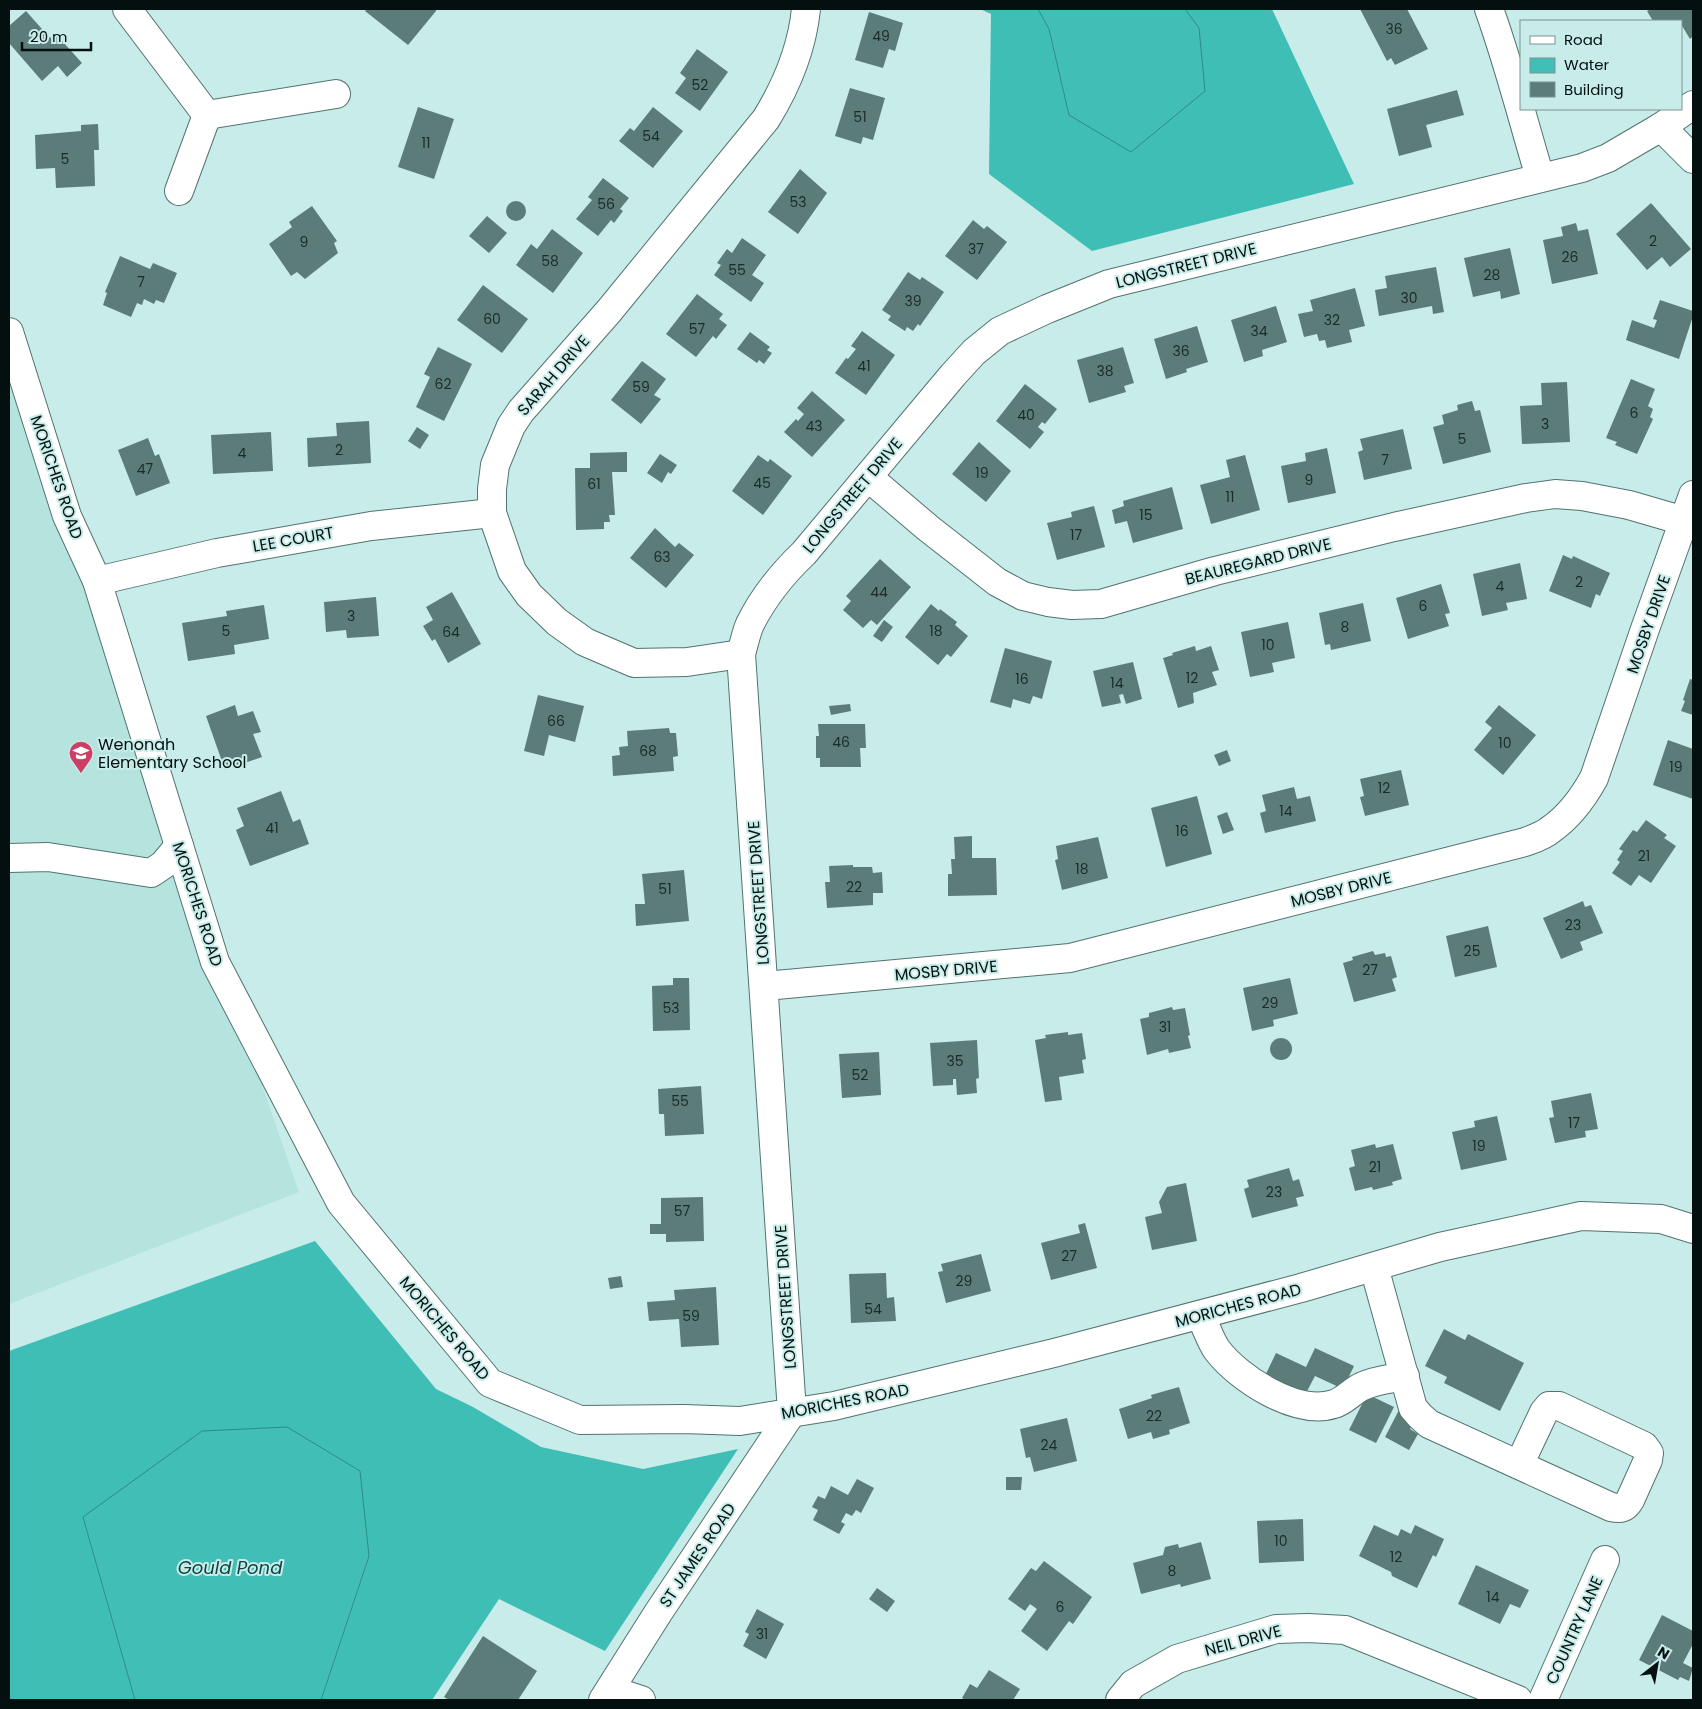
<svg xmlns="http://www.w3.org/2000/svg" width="1702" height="1709" font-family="Poppins,sans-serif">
<rect width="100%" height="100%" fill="#c8ece9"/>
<polygon fill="#b5e3de" points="9,356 299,1192 9,1304"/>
<g fill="#3fbeb6">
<polygon points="980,9 1038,9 1049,29 1069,115 1199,28 1185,9 1272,9 1354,184 1092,251 989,174 991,14"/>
<polygon points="315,1241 436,1389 473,1407 541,1447 643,1469 738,1449 605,1651 499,1599 432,1700 321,1700 369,1556 83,1517 135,1700 9,1700 9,1351"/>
</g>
<g fill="#41bfb7" stroke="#2f8a85">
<polygon points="1038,9 1185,9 1199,28 1205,91 1131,152 1069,115 1049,29"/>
<polygon points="287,1427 360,1471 369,1556 321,1700 135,1700 83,1517 202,1431"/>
</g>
<g fill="#5c7c7a">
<polygon points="367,9 436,9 436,11 408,45 365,11"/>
<polygon points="1360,9 1407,9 1428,49 1395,65 1391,58 1387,61"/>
<polygon points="1651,9 1693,9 1693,36 1690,39 1681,24 1681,21 1678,20 1653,21 1647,11"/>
<polygon points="26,11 50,38 55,33 82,63 67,77 58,66 42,81 9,43 9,26"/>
<polygon points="869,12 903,23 895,51 889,49 883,68 855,60"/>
<polygon points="697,49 728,72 700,111 675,93 686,78 680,73"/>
<polygon points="850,88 885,98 873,140 863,137 861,144 835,136"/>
<polygon points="1457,90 1464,115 1426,125 1432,147 1399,156 1387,109"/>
<polygon points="418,107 454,119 434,179 398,167"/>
<polygon points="653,107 683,131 653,168 619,141 630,128 634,131"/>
<polygon points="98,124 99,150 94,150 95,186 56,188 55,168 36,169 35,135 81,131 81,125"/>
<polygon points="800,169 827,193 798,234 768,212"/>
<polygon points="603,178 629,198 620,209 623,211 614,223 611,220 598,236 576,219 592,200 588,197"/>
<circle cx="516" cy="211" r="10"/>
<polygon points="1651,203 1691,249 1670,267 1662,257 1647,270 1616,234"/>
<polygon points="312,206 337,241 334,243 338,253 305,279 297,272 291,276 269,244 292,227 289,222"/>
<polygon points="487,216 507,233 489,253 469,236"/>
<polygon points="973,220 984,229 987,226 1007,242 977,280 945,256"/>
<polygon points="1576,223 1578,231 1588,229 1598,274 1552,284 1543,240 1563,236 1561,227"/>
<polygon points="552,229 583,253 553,293 516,265 531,244 537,249"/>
<polygon points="742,238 766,255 752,275 764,283 751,302 714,275 721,265 717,263 727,249 732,253"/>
<polygon points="1510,248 1520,294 1501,299 1500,291 1473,297 1464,258"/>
<polygon points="120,256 150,269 153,263 177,273 164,303 156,300 154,304 144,299 142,305 137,303 131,317 103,305 107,293 105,292"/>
<polygon points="1436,267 1444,312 1433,314 1432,306 1379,316 1375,290 1387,288 1385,276"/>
<polygon points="908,272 920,280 922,277 944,292 920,326 918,324 913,331 907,327 905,331 888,320 891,316 882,310"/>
<polygon points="483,285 528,319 502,353 457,320"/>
<polygon points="1355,288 1365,326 1349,330 1352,342 1327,348 1325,340 1319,341 1317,334 1304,337 1298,314 1313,311 1310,300"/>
<polygon points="697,294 723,314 719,319 727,325 716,339 713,336 696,357 666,334"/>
<polygon points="1660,300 1693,311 1693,316 1679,359 1626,340 1632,320 1654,328 1657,320 1653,319"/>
<polygon points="1276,306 1287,342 1262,350 1263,356 1244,362 1231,320"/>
<polygon points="1197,326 1208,362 1186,369 1187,372 1166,379 1154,339"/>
<polygon points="862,331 895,355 866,395 835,373 846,358 848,359 856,349 851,346"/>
<polygon points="750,332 770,347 767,350 772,353 764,364 759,360 757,363 737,349"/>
<polygon points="438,347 472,364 444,421 416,407 430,377 424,374"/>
<polygon points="1123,347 1134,383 1124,386 1126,392 1089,403 1077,360"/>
<polygon points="642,361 666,379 654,395 661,399 641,424 611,400"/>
<polygon points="1631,379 1655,389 1648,406 1653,409 1650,417 1653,419 1637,454 1615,445 1617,442 1606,438"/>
<polygon points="1567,382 1570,442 1522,444 1520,406 1542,405 1541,383"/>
<polygon points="1025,384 1057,409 1045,424 1042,422 1038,427 1044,432 1030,449 996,421"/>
<polygon points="812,391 845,420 812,457 784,432 796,419 798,421 804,414 797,408"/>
<polygon points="1472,401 1475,411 1480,410 1491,452 1443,464 1433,427 1444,424 1442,415 1458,410 1457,405"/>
<polygon points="369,421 371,463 308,467 307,438 337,436 336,423"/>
<polygon points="417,427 429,435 420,449 408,441"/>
<polygon points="1403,429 1412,469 1364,480 1358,452 1363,450 1360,439"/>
<polygon points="271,432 273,471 213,474 211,435"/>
<polygon points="148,438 155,456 159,454 170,483 136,496 118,450"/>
<polygon points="979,442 1011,471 986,502 952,474"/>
<polygon points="1327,448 1336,493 1288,503 1281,466 1306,461 1305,453"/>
<polygon points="627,452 627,472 612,472 615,515 609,515 610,522 604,522 604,529 576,530 575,468 590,468 590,453"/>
<polygon points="660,454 677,465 671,474 668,472 662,483 647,473"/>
<polygon points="758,455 768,462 770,459 792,476 763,515 732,491"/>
<polygon points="1245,455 1260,510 1211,524 1200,485 1230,477 1226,460"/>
<polygon points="1172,487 1183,529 1133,543 1127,521 1115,524 1112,510 1124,506 1123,501"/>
<polygon points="1094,506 1105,547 1057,560 1047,523 1072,517 1071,512"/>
<polygon points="655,528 675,547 679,543 694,555 666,588 630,558"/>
<polygon points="1563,555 1572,559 1573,556 1610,573 1600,596 1596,594 1591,608 1549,591"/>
<polygon points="880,559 911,587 877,625 871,620 863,628 843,610 851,601 846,596"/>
<polygon points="1520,563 1527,599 1506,603 1508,610 1482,616 1473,574"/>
<polygon points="1441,584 1450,613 1445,614 1449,626 1408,639 1396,598"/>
<polygon points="452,592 481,644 448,663 435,639 432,641 423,626 433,620 426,607"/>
<polygon points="376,597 379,636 347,638 346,630 326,632 324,602"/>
<polygon points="1363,603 1371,641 1331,650 1330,644 1325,645 1319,613"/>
<polygon points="931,604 939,611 940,609 957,622 955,625 968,636 951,657 947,654 938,665 905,637"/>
<polygon points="264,605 269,639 234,645 235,654 188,661 182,623 227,616 226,611"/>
<polygon points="884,620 893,627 882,642 873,636"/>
<polygon points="1288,622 1295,658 1272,663 1274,672 1250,677 1241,632"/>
<polygon points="1195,646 1196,651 1211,646 1219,670 1212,672 1217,685 1193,693 1194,703 1178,708 1163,658 1173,655 1172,653"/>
<polygon points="1005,648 1052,661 1042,699 1033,696 1030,704 1013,699 1011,708 990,702"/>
<polygon points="1133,662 1142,699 1126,704 1123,694 1119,695 1121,703 1102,707 1093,671"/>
<polygon points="1690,679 1693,680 1693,715 1681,711 1685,701 1683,700"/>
<polygon points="538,695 584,706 575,742 549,735 544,756 524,751"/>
<polygon points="850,704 851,711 831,715 829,706"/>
<polygon points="235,705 238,716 253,711 261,732 253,734 262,757 225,770 206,716"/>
<polygon points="1499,705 1536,735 1503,775 1474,750 1492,728 1485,722"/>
<polygon points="818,724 865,724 866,748 860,748 861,767 820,767 820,758 816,758 816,736 819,736"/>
<polygon points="669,728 670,733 676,733 678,756 673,757 674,771 613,776 612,756 620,755 619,747 628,746 627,731"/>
<polygon points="1668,740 1693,749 1693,799 1653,785"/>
<polygon points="1227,750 1231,761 1219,766 1214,755"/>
<polygon points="1401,770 1409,805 1365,816 1360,797 1364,796 1360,779"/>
<polygon points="1294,787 1297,799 1310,796 1316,821 1265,833 1260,813 1266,811 1262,795"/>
<polygon points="281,791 293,822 300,819 309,844 250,866 236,830 244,826 237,808"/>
<polygon points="1197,796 1212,854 1166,867 1151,808"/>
<polygon points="1227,812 1234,830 1223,834 1217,816"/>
<polygon points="1646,820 1667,835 1664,838 1676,846 1651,883 1639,875 1631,886 1612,873 1620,862 1617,860 1623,851 1619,849 1633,830 1637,832"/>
<polygon points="972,836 972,858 996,858 997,895 948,896 948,874 952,874 951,859 955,859 954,837"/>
<polygon points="1098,837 1108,878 1062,890 1055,860 1058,859 1056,846"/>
<polygon points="853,865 853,867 872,867 873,873 882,872 883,893 873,893 873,905 827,908 825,882 830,882 829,866"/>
<polygon points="684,870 689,921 636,926 635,904 645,904 642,874"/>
<polygon points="1583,901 1585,907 1591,905 1603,933 1580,942 1583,950 1561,959 1543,918"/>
<polygon points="1488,926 1497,967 1455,977 1446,936"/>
<polygon points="1373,951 1375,955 1385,953 1386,957 1391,956 1397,977 1392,979 1396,991 1354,1002 1343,963 1353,960 1352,957"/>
<polygon points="673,978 689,978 690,1030 653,1031 652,986 673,985"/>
<polygon points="1290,978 1298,1014 1273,1020 1274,1026 1252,1031 1243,988"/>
<polygon points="1172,1007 1173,1010 1185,1008 1190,1035 1188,1036 1191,1048 1169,1053 1168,1049 1147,1055 1140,1019 1149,1017 1149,1013"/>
<polygon points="1068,1032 1068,1035 1082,1033 1086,1059 1082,1060 1084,1073 1059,1077 1062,1100 1045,1102 1035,1040 1046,1038 1045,1035"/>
<circle cx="1281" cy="1049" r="11"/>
<polygon points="977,1040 979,1078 976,1079 977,1093 957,1095 956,1079 953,1079 953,1085 933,1086 930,1043"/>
<polygon points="879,1052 881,1095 842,1098 839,1054"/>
<polygon points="701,1086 704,1134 665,1136 664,1114 659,1114 658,1089"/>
<polygon points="1591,1093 1598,1129 1585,1131 1586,1137 1555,1143 1549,1118 1554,1117 1551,1101"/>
<polygon points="1497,1116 1507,1160 1461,1170 1452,1132 1475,1127 1474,1121"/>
<polygon points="1375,1144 1376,1148 1393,1144 1402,1179 1392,1182 1393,1185 1373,1190 1372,1187 1355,1191 1349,1168 1355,1166 1351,1150"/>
<polygon points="1289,1168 1293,1181 1299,1179 1304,1196 1296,1198 1298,1206 1252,1218 1244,1189 1249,1187 1247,1180"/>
<polygon points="1186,1183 1197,1241 1152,1250 1145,1217 1162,1213 1159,1202 1167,1187"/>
<polygon points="703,1197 704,1241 666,1242 666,1234 650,1234 650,1224 661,1224 661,1198"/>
<polygon points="1085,1223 1097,1268 1051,1280 1041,1243 1080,1233 1078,1225"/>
<polygon points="981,1254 991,1291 946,1303 938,1272 943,1271 941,1264"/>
<polygon points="886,1273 887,1298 894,1297 896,1321 851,1323 849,1274"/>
<polygon points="621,1276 623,1287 610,1289 608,1278"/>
<polygon points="716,1287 719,1345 681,1347 679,1319 649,1321 647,1302 675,1300 674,1290"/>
<polygon points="1444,1329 1465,1340 1468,1334 1524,1363 1500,1411 1444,1383 1447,1377 1425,1366"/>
<polygon points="1315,1348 1354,1366 1343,1389 1315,1376 1304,1397 1264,1378 1276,1353 1306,1367"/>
<polygon points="1179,1387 1190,1423 1169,1430 1170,1434 1153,1439 1151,1432 1128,1439 1119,1409 1152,1398 1151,1395"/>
<polygon points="1367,1394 1394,1407 1376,1443 1349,1430"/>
<polygon points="1399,1410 1415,1419 1410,1429 1418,1434 1409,1450 1385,1437"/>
<polygon points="1067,1418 1077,1461 1034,1472 1030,1457 1026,1458 1020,1429"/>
<polygon points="1006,1477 1022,1477 1021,1490 1006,1490"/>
<polygon points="857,1479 874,1488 861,1513 856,1510 852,1516 846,1513 841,1522 845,1524 839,1534 813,1520 818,1510 812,1507 818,1496 825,1499 831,1486 848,1495"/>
<polygon points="1303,1519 1304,1561 1259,1563 1257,1521"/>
<polygon points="1374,1525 1398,1536 1401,1529 1411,1534 1415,1525 1444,1539 1436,1557 1433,1555 1417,1588 1392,1576 1391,1572 1359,1556"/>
<polygon points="1201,1542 1211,1579 1181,1587 1180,1584 1141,1594 1133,1563 1163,1555 1165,1547 1178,1544 1179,1548"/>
<polygon points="1044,1561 1092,1597 1073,1624 1069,1621 1047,1651 1021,1631 1037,1609 1030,1604 1025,1611 1008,1599 1031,1568 1036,1571"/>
<polygon points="1476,1565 1529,1590 1520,1608 1510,1604 1500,1624 1458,1604"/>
<polygon points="877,1588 895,1601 887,1612 869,1599"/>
<polygon points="757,1609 784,1624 766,1659 743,1646 749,1634 745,1632"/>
<polygon points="1662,1615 1693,1631 1693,1644 1683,1663 1693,1668 1689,1681 1680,1677 1678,1680 1639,1660"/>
<polygon points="483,1636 537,1671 518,1700 449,1700 444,1697"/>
<polygon points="989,1670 1020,1689 1013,1700 965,1700 962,1698 970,1684 977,1688"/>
</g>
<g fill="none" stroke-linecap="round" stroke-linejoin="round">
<defs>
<g id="minor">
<polyline points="127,9 207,115 179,191"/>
<path d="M 1489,9 C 1509,64 1523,121 1540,177"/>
<polyline points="207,115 336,94"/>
<polyline points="1661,127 1693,159"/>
<polyline points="9,332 67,516 97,581 215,962 341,1203 490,1383 580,1420 684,1419 740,1421 834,1406 1054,1353 1301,1288 1440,1247 1581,1216 1661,1219 1693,1229"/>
<polyline points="868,477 928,528 997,582 1023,596 1048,602 1072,605 1101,604 1215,571 1394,527 1526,498 1555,494 1582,496 1629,505 1684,521"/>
<polyline points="97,581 217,553 371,526 492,513"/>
<path d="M 741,654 L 687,662 L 634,663 L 585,642 L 557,622 L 529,595 L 512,571 L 492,513 L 492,489 L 495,465 L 511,426 L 521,411 L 609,311 L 766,119 C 787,85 802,48 806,9"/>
<polyline points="9,858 48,857 151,873 163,865 179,846"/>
<path d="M 765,986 L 1070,958 L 1525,842 C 1533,839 1543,836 1550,830 C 1569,817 1583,798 1594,778 L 1645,629 L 1693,495"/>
<path d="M 1374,1267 L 1413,1408 L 1420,1416 L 1429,1424 L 1611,1507 C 1620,1509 1625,1509 1630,1500 L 1648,1460 L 1649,1453 L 1644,1446 L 1559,1406 L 1549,1406 L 1544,1412 L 1519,1465"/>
<path d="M 1200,1315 C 1206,1326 1210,1340 1217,1350 C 1239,1379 1297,1416 1334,1404 C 1345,1401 1353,1390 1363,1386 C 1376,1380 1391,1379 1405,1376"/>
<polyline points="610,1690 641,1700"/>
<path d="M 603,1700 L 658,1613 L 792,1412 L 741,654 C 744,644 746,633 750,624 C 763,598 783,573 804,553 L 953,375 L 974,352 L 1000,331 L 1047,309 L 1109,284 L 1582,168 L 1608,158 L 1661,127 L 1693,105"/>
<polyline points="1120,1700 1133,1684 1177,1659 1276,1629 1308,1628 1345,1630 1518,1700"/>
<polyline points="1543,1700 1605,1560"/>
</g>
</defs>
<use href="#minor" stroke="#527370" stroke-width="30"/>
<use href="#minor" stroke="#fff" stroke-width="28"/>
</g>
<defs>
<symbol id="school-pin" viewBox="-11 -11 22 30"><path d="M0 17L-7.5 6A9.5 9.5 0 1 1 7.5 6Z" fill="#cd3e64" stroke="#c8ece9"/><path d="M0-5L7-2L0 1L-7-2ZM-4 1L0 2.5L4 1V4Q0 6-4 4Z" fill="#fff"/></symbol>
</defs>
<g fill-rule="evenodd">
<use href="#school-pin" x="67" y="739" width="28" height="38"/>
</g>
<g text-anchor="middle" stroke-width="4" stroke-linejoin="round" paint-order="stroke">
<g font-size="14" fill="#1a2b2a">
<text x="1394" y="34">36</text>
<text x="881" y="41">49</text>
<text x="700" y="90">52</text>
<text x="860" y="122">51</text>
<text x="651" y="141">54</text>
<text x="426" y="148">11</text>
<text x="65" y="164">5</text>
<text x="798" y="207">53</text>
<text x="606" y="209">56</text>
<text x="1653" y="246">2</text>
<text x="304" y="247">9</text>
<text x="976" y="254">37</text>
<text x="1570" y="262">26</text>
<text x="550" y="266">58</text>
<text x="737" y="275">55</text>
<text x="1492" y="280">28</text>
<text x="141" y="287">7</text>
<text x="1409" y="303">30</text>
<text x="913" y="306">39</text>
<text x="492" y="324">60</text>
<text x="1332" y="325">32</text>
<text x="697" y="334">57</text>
<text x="1259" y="336">34</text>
<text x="1181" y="356">36</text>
<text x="864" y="371">41</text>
<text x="1105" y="376">38</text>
<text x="443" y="389">62</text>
<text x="641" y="392">59</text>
<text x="1634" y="418">6</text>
<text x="1026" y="420">40</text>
<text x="1545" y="429">3</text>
<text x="814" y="431">43</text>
<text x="1462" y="444">5</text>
<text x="339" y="455">2</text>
<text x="242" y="458">4</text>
<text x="1385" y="465">7</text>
<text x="145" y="474">47</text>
<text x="982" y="478">19</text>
<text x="1309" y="485">9</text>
<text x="762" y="488">45</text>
<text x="594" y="489">61</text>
<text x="1230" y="502">11</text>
<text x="1146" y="520">15</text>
<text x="1076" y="540">17</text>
<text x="662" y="562">63</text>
<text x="1579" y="587">2</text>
<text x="1500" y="591">4</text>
<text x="879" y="597">44</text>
<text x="1423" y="611">6</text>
<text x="351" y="621">3</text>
<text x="1345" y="632">8</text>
<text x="226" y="636">5</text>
<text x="936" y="636">18</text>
<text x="451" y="637">64</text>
<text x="1268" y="650">10</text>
<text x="1192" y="683">12</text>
<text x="1022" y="684">16</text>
<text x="1117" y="688">14</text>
<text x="556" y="726">66</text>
<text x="841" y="747">46</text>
<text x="1505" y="748">10</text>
<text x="648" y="756">68</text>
<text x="1676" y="772">19</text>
<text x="1384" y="793">12</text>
<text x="1286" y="816">14</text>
<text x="272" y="833">41</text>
<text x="1182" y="836">16</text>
<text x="1644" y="861">21</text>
<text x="1082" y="874">18</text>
<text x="854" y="892">22</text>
<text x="665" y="894">51</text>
<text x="1573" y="930">23</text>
<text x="1472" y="956">25</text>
<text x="1370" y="975">27</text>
<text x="1270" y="1008">29</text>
<text x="671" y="1013">53</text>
<text x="1165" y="1032">31</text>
<text x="955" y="1066">35</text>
<text x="860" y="1080">52</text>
<text x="680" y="1106">55</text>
<text x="1574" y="1128">17</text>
<text x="1479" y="1151">19</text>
<text x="1375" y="1172">21</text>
<text x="1274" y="1197">23</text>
<text x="682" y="1216">57</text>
<text x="1069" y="1261">27</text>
<text x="964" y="1286">29</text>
<text x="873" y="1314">54</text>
<text x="691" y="1321">59</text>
<text x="1154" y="1421">22</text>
<text x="1049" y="1450">24</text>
<text x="1281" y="1546">10</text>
<text x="1396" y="1562">12</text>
<text x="1172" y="1576">8</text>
<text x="1493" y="1602">14</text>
<text x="1060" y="1612">6</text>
<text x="762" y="1639">31</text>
</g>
<g font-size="16" fill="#04100f" stroke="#c8ece9">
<text transform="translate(1186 265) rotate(-14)" y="6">LONGSTREET DRIVE</text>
<text transform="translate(553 375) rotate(-49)" y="6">SARAH DRIVE</text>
<text transform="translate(57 477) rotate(71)" y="6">MORICHES ROAD</text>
<text transform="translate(852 495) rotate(-50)" y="6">LONGSTREET DRIVE</text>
<text transform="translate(293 539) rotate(-10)" y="6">LEE COURT</text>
<text transform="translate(1258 561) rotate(-14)" y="6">BEAUREGARD DRIVE</text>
<text transform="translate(1648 624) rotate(-71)" y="6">MOSBY DRIVE</text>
<text transform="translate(1341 889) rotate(-14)" y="6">MOSBY DRIVE</text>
<text transform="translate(758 893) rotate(-94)" y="6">LONGSTREET DRIVE</text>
<text transform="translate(198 904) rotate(72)" y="6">MORICHES ROAD</text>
<text transform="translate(946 970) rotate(-5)" y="6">MOSBY DRIVE</text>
<text transform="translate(785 1297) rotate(-94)" y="6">LONGSTREET DRIVE</text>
<text transform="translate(1238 1305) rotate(-15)" y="6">MORICHES ROAD</text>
<text transform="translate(445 1328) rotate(50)" y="6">MORICHES ROAD</text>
<text transform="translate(845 1401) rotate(-11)" y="6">MORICHES ROAD</text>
<text transform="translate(697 1555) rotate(-56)" y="6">ST JAMES ROAD</text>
<text transform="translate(1574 1630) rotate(-66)" y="6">COUNTRY LANE</text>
<text transform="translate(1243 1640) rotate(-15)" y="6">NEIL DRIVE</text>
</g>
<g font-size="16" fill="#04100f" stroke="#c8ece9" text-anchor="start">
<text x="98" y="750">Wenonah<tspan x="98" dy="18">Elementary School</tspan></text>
</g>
<g font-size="18" font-style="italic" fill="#0c4441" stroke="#c8ece9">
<text x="230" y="1574">Gould Pond</text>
</g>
</g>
<rect width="1702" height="1709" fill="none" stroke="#04100f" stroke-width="20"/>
<rect x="1520" y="20" width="162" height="90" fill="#c8ece9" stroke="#7a9492"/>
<rect x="1530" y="36" width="25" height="8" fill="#ffffff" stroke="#7a9492"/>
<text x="1564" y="45" font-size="15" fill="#04100f">Road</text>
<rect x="1530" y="58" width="25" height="15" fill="#41bfb7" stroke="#7a9492"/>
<text x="1564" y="70" font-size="15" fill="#04100f">Water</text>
<rect x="1530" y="82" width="25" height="15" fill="#5c7c7a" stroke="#7a9492"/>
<text x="1564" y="95" font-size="15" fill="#04100f">Building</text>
<g transform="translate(1657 1664) rotate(31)" stroke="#c8ece9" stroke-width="4" paint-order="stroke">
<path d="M0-4L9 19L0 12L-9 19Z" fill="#04100f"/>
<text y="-8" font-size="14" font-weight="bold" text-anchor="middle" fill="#04100f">N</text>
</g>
<path d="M22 42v8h69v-8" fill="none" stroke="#04100f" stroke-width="2.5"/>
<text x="30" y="42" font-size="15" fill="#04100f" stroke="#c8ece9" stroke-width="4" paint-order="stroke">20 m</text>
</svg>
